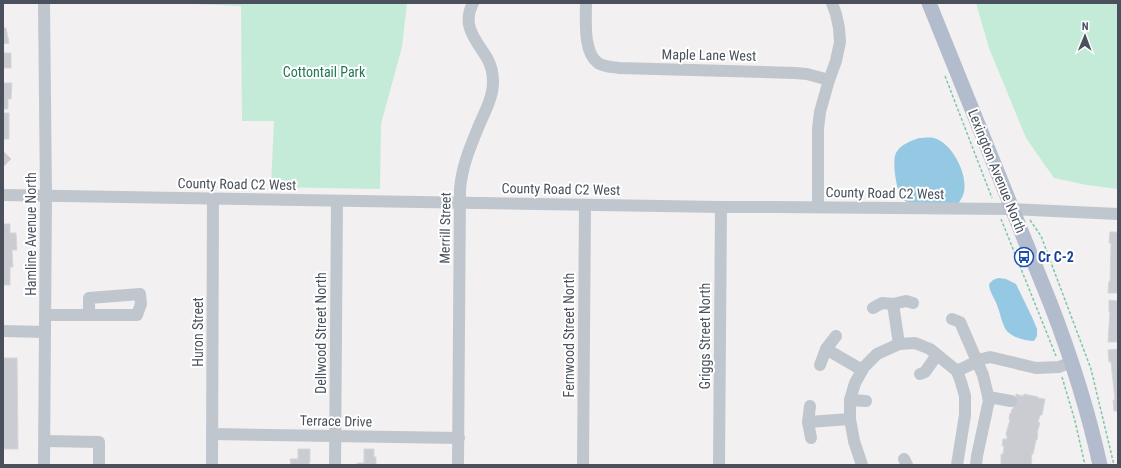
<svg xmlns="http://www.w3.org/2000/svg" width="1121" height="468" font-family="'Roboto Condensed',sans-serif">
<rect width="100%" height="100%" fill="#f2f0f0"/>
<g fill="#c4ebd8">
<polygon points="171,3 407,3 402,47 381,124 380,189 271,187 274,121 242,121 241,6"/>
<polygon points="976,3 1118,3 1118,189 1087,185 1054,178 1026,138 989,48"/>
</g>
<g fill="#95c9e3">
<path d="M 919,138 C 923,138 930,137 934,138 C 952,143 968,174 964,192 C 963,197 959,202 957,206 C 941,206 922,210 907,202 C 905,201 902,198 901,196 C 896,189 892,160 896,153 C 900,145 910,141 919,138 Z"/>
<path d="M 998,278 L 1006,279 L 1016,284 L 1032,317 L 1037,329 L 1037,336 L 1034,341 C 1024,341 1007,336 1004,326 C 1001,320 1000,312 997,305 C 995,298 989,292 989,284 L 993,280 Z"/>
</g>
<g fill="#cbccd2" stroke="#d5d6db">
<polygon points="3,28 6,28 9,43 3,44"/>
<rect x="3" y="53" width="8" height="15"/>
<polygon points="3,83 12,83 11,99 8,99 8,109 3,109"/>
<rect x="3" y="113" width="6" height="26"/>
<polygon points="3,151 11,159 3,167"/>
<polygon points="3,224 10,224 10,233 16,233 17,250 12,250 13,267 10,267 10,285 3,285"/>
<polygon points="1110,232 1118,232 1118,293 1108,293 1109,281 1110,282 1111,243 1109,243"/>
<polygon points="1109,300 1118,301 1118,342 1108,342 1110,312 1109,312"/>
<polygon points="1118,349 1118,411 1114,411 1113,400 1115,400 1111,362 1109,362 1108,350"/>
<polygon points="3,358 17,358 18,449 3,449"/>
<polygon points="1016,394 1023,396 1024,394 1038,397 1038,398 1045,399 1042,415 1040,415 1038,422 1040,423 1037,433 1038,433 1037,440 1036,440 1033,454 1032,454 1031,458 1032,458 1031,465 1001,465 1001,454 1003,454 1004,446 1002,446 1003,439 1007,439 1007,436 1006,435 1006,434 1010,420 1009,419 1010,413 1011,413 1012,409 1013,409"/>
<polygon points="298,449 310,449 310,462 308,465 291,465 290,459 298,459"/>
<polygon points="364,449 374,449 374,457 376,457 376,465 357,465 357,463 364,463"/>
</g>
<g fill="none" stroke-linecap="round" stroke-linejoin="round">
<g stroke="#7fc5ac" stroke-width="1.5" stroke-dasharray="3 2" stroke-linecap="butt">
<polyline points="945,76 992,198"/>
<polyline points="1001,219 1056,356"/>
<polyline points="1030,220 1041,236 1091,369 1114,465"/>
<polyline points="1062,377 1075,421 1085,465"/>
</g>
<g stroke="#c0c6cd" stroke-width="12">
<polyline points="44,3 46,196 44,465"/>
<path d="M 586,3 C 586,20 583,52 598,63 C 604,67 613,67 619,68 L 795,73 L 807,74 L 829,80"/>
<polyline points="3,195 721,207 775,207 1012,209 1118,214"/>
<polyline points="818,207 818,129 820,112 829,80 836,61 840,42 839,28 836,14 832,3"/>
<polyline points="893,304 899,344"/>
<polyline points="873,308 882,303 893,304 906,301 913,303"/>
<polyline points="45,315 137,315 141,304 140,294 89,298 89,315"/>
<polyline points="952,319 960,322 983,375 989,400 977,456 976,465"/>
<polyline points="3,331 45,332"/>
<polyline points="826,349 862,370"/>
<polyline points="820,365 826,349 836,336"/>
<polyline points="957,371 982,359 990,357 1036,368 1059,367 1072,362"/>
<polyline points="920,374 925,372 937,355"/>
<polyline points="988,397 1011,401"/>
<polyline points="850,400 866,401"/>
<polyline points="810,406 808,422 811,438"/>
<polyline points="808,422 850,419"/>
<polyline points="212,434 459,438"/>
<polyline points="45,441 99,442 99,465"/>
<polyline points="904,459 907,465"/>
<polyline points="212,465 213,199"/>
<polyline points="335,465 337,201"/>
<path d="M 458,465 L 460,189 C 462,165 471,145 480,123 C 486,110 493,96 493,82 C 493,74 491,65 487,58 C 476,40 461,26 473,3"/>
<polyline points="583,465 585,205"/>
<polyline points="719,465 721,207"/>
<polyline points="862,465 854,441 850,419 850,400 855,383 864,367 877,354 899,344 915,343 930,349 957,371 961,382 965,396 965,415 957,465"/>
</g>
<path stroke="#b3bccc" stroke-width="15" d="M 929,3 L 1051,305 C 1071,357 1088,410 1100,465"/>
</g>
<defs>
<symbol id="bus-ring" viewBox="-11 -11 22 22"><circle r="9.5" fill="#fff" stroke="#1a4fb4" stroke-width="1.5"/><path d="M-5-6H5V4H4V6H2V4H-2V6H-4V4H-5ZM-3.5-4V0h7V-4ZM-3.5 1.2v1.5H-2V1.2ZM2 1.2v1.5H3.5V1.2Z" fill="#1a4fb4"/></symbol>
</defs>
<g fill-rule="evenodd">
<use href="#bus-ring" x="1013" y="246" width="22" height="22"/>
</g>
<g text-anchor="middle" stroke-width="4" stroke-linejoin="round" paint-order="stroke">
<g font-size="14" fill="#4a515c" stroke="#fff">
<text transform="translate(709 55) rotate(1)" y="5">Maple Lane West</text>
<text transform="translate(997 171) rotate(68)" y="5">Lexington Avenue North</text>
<text transform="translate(237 184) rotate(1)" y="5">County Road C2 West</text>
<text transform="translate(561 189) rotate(1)" y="5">County Road C2 West</text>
<text transform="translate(885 193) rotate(1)" y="5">County Road C2 West</text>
<text transform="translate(445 228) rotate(-89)" y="5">Merrill Street</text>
<text transform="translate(31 234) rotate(-90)" y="5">Hamline Avenue North</text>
<text transform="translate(198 332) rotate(-90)" y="5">Huron Street</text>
<text transform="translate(321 333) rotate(-90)" y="5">Dellwood Street North</text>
<text transform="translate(569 335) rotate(-90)" y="5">Fernwood Street North</text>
<text transform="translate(705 336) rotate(-90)" y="5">Griggs Street North</text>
<text transform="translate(336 421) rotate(1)" y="5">Terrace Drive</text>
</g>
<g font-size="14" fill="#217657" stroke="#fff">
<text x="324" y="77">Cottontail Park</text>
</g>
<g font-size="14" font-weight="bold" fill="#164399" stroke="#fff" text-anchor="start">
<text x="1038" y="262">Cr C-2</text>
</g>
</g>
<rect width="1121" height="468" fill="none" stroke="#4a515c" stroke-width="8"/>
<g transform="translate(1085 36) rotate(1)" stroke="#ffffff" stroke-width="3" paint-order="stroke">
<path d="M0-3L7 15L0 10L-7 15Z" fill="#4a515c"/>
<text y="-6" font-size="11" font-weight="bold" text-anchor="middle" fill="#4a515c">N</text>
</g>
</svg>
